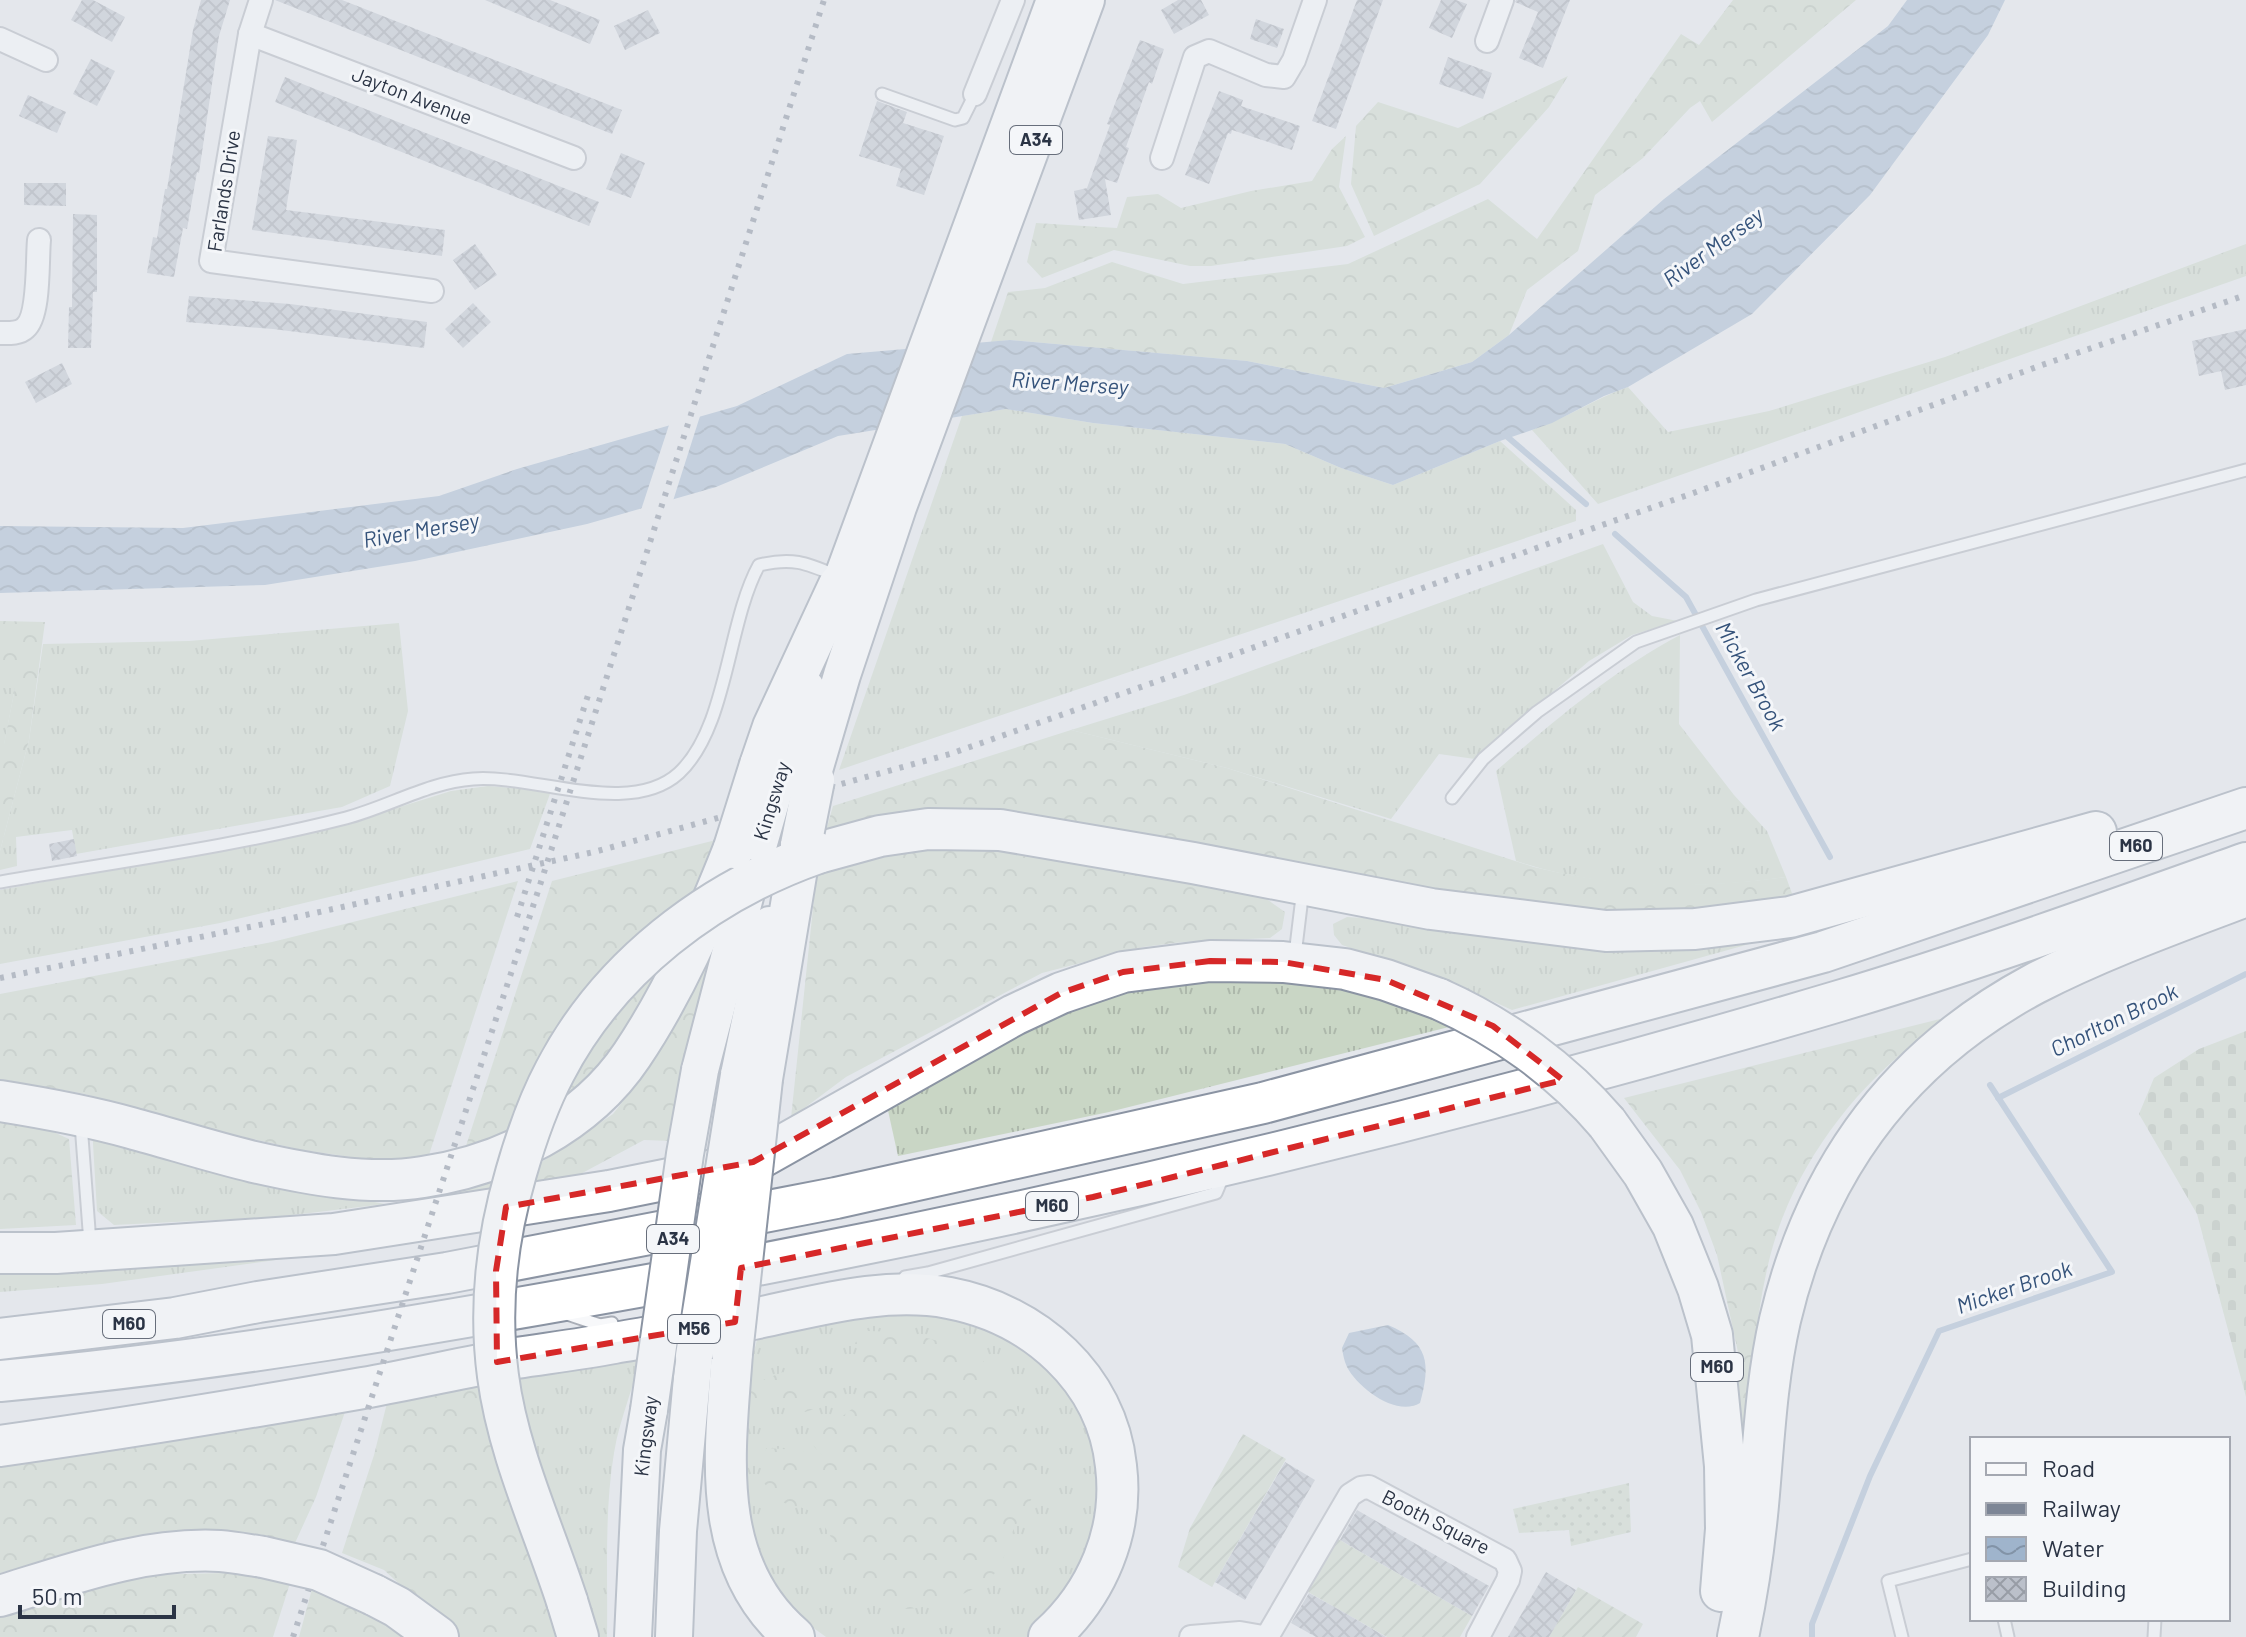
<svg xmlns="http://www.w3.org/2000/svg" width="2246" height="1637" font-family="Barlow,sans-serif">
<defs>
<pattern id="grass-tufts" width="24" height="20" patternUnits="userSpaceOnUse" patternTransform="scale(2)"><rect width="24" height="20" fill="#c9d6c5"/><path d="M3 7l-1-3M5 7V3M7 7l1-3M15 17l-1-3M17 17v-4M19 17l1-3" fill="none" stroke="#adb8ab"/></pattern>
<pattern id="forest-crowns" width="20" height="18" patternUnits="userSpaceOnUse" patternTransform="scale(2)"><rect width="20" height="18" fill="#c9d6c5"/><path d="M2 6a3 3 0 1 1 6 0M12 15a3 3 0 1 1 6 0" fill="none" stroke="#adb8ab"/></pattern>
<pattern id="cemetery-stones" width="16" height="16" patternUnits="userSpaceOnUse" patternTransform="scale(2)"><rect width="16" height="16" fill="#c9d6c5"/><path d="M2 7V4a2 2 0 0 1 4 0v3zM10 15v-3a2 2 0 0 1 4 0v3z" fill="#adb8ab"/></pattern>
<pattern id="park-dots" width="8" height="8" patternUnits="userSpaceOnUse" patternTransform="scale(2)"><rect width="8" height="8" fill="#c9d6c5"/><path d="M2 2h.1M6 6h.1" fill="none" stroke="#adb8ab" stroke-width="1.8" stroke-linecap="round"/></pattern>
<pattern id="garden-furrows" width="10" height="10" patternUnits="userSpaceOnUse" patternTransform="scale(2)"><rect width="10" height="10" fill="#c9d6c5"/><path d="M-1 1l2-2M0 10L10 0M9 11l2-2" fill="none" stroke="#adb8ab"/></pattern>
<pattern id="water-waves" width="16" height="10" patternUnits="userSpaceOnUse" patternTransform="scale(2)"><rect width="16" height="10" fill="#9fb4cc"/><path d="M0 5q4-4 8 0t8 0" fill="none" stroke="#8293a7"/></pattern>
<pattern id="building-cross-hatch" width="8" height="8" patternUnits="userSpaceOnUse" patternTransform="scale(2)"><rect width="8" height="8" fill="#bbc0ca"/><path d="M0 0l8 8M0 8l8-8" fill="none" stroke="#989da6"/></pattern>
</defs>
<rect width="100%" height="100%" fill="#e4e7ec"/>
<g fill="url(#grass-tufts)">
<path d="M 2246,244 L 2246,276 L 1598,504 L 1532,430 C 1565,419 1594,399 1628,387 L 1668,432 L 1769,411 L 1945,357 Z"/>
<polygon points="1006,409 1093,423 1285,444 1341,468 1393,485 1500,441 1576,510 1576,521 839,770 962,416"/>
<polygon points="1603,544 1633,602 1652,616 1678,621 1632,635 1589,661 1475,759 1439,754 1391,819 1227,768 1071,730 1184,695"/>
<polygon points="399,623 408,711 390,786 342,807 76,854 72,830 16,837 17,866 0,870 0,851 29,740 43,644 189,641"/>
<path d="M 1680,635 L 1679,724 L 1734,795 L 1767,831 L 1786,877 C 1696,890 1604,890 1516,861 L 1496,771 C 1554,721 1612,671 1680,635 Z"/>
<polygon points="0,688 15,688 4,745 0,745"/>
<polygon points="488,786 551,791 530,849 220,923 0,964 0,890 329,829 451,791"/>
<polygon points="1347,917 1399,920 1789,933 1512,1010 1444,979 1342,945 1334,935 1333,924"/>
<polygon points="1163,979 1341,981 1457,1025 1109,1112 898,1156 887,1106 1056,1011"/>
<polygon points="92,1127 353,1198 385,1204 276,1217 114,1225 97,1211"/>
<polygon points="334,1252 102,1284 0,1292 0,1263"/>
<polygon points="939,1312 1021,1340 1083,1399 1103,1459 1101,1534 1047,1622 1027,1637 826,1637 797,1616 764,1574 745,1507 745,1386 758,1336 831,1319"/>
<path d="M 642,1347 C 636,1384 620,1416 614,1453 C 604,1513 608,1576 607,1637 L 594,1637 C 566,1549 529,1460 519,1368 Z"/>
</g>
<g fill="url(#forest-crowns)">
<polygon points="1733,0 1856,0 1712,122 1700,101 1690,108 1643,158 1595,195 1578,251 1527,290 1509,335 1472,362 1384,388 1247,361 1010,340 991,342 1008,292 1045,288 1112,262 1183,284 1348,264 1488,199 1537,239 1681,34 1699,45"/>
<polygon points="1568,76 1549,107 1480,184 1374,236 1351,184 1356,126 1378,102 1458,128"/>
<polygon points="1346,136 1339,187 1365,237 1347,246 1211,266 1190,266 1114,250 1042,278 1027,262 1036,223 1117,228 1127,197 1158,194 1181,208 1251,191 1312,181 1332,149"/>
<polygon points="0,621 45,622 29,740 0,851 0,745 4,744 15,688 0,688"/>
<path d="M 1071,730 L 1227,768 L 1534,867 C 1617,888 1701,889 1786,877 L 1794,899 L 1761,906 L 1594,915 L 1338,877 L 825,834 L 833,806 Z"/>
<polygon points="716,840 694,895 512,1131 464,1152 552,881"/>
<polygon points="938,845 1019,849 1258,893 1285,912 1282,929 1270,938 1183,942 1143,947 1042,973 846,1077 791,1118 817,870 856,857"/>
<polygon points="518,881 428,1158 379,1161 302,1150 221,1132 85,1094 0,1079 0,994 272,942"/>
<polygon points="711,928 708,978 672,1141 644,1140 573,1178 449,1199 450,1194 537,1165 613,1114 652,1064 672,1026"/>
<polygon points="665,959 651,988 602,1067 555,1110 576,1069 620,1005"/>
<path d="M 1964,1013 C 1945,1025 1924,1035 1907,1049 C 1841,1103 1787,1181 1768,1265 C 1754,1324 1752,1385 1739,1445 L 1738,1352 L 1717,1255 L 1701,1212 L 1680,1170 L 1624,1098 Z"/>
<polygon points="0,1116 38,1125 69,1139 76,1225 0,1229"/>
<path d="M 868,1331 C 906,1331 965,1342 994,1370 C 1007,1383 1013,1400 1021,1417 C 1028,1434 1038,1448 1040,1468 C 1042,1486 1026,1508 1017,1523 C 1008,1537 1006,1560 995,1573 C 976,1594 915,1616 888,1607 C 850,1594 842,1546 818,1518 C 807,1505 794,1508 780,1501 C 774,1498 768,1488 764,1483 L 766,1448 L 798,1450 L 826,1460 L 811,1443 L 824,1430 L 864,1400 L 859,1355 L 855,1343 Z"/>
<polygon points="783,1372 796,1381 839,1390 835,1402 805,1412 792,1407 747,1407 753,1384"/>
<polygon points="479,1379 563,1637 458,1637 384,1570 342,1553 374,1455 389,1395"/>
<polygon points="347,1406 316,1497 295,1543 184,1537 129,1537 0,1573 0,1459"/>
<polygon points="265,1572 291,1580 273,1637 0,1637 0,1609 144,1575"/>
<polygon points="312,1589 376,1618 403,1637 299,1637"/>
</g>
<polygon fill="url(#cemetery-stones)" points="2246,1031 2246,1397 2197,1214 2139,1114 2154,1078 2199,1049"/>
<polygon fill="url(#park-dots)" points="1629,1483 1631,1532 1571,1546 1569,1530 1519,1533 1513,1509"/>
<g fill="url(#garden-furrows)">
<polygon points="1243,1434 1286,1459 1212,1587 1178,1567 1190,1528"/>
<polygon points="1338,1539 1472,1616 1460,1637 1387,1637 1308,1592"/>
<polygon points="1578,1587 1643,1624 1636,1637 1549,1637"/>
</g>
<g fill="url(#water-waves)">
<polygon points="1907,0 2005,0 1988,35 1870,195 1752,314 1628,387 1604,396 1552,423 1500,441 1393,485 1341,468 1285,444 1093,423 1006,409 838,436 716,487 587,524 415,561 265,585 0,593 0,526 183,528 439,496 517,469 737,406 847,354 1010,340 1247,361 1384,388 1472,362 1509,335 1664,199 1888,26"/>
<path d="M 1388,1325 C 1429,1342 1431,1364 1420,1403 C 1396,1417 1358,1388 1347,1367 C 1344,1361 1343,1354 1342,1348 L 1349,1333 Z"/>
</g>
<polygon fill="#e4e7ec" points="701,413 672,504 640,513 670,422"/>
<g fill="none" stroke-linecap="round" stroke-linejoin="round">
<g stroke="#9fb4cc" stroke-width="6">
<polyline points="1504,434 1586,504"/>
<polyline points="1615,534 1686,597 1830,857"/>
<polyline points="1998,1098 2246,974"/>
<polyline points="1812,1637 1812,1624 1870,1476 1939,1331 2112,1272 1990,1085"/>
</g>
</g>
<g fill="url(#building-cross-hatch)">
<polygon points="82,0 93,0 125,17 112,42 71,20"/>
<polygon points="201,0 230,0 219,36 199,173 197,172 187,229 183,228 174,277 147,273 153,237 157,238 165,189 167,189 193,30"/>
<polygon points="275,0 342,0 622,110 612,134"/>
<polygon points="485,0 550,0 600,20 590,44"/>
<polygon points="1178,0 1201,0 1209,15 1174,34 1161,10"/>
<polygon points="1357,0 1383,0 1336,129 1312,121"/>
<polygon points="1441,0 1456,0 1467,4 1452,38 1429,28"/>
<polygon points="1516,0 1570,0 1543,68 1519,58 1538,12 1515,2"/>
<polygon points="648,10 660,33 625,50 614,26"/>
<polygon points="1256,19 1284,29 1277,48 1250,39"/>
<polygon points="1140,40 1164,49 1152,84 1149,82 1126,147 1129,148 1117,183 1105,179 1111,215 1079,220 1074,191 1087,188 1110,125 1107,124"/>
<polygon points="1448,57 1492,73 1483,99 1439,84"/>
<polygon points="91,59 115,71 97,106 73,94"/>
<polygon points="285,77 599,202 589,226 275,102"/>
<polygon points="1219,91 1243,100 1241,106 1300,126 1292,150 1232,130 1231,134 1228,133 1209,184 1185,175"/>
<polygon points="28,95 66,112 57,133 19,116"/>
<polygon points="877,101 907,112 903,123 944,136 924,195 896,186 901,169 859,156"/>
<polygon points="268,136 297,140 286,210 445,230 442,256 252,230"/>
<polygon points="621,153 645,163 631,198 606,189"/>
<polygon points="24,183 66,183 66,206 24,205"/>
<polygon points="73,214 97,215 97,292 93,292 91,348 68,348 69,307 72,307"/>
<polygon points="475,244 497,275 475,290 453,260"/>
<polygon points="189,296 290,304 427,322 424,348 273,329 186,322"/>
<polygon points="473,303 491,322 463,348 445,329"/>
<polygon points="2246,329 2246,385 2225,390 2221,371 2199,376 2192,341"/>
<polygon points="62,363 72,384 36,403 25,382"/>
<polygon points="74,839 77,856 52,861 49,844"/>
<polygon points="1285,1462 1315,1480 1245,1600 1215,1582"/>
<polygon points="1357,1510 1489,1586 1472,1616 1340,1540"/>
<polygon points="1546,1572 1576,1590 1559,1620 1549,1637 1508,1637"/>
<polygon points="1309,1593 1345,1613 1386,1637 1316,1637 1291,1623"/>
</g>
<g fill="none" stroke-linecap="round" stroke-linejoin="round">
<defs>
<g id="service">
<polyline points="882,94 955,120 963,118 975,94"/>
<polyline points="1452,798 1483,759 1537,712 1636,642 1756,600 2246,470"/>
<path d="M 0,882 C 115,862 232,847 346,818 C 388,807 429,782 473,779 C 533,774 630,818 679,773 C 728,727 727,623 759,565 C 793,557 806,563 837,576"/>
<polyline points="1295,955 1303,889"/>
<polyline points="81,1124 90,1243"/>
<polyline points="905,1277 928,1273 1216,1193 1224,1174"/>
<polyline points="567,1314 600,1325 612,1323"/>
<polyline points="2004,1619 2008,1637"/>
<polyline points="1902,1637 1888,1581 1972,1559"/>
<polyline points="2154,1637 2155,1619"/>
</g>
<g id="minor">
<polyline points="261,0 250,34 211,261 432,291"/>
<polyline points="250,34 574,158"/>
<polyline points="0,39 46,60"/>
<polyline points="1487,41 1502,0"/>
<polyline points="975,94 1013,0"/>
<polyline points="1162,158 1195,57 1209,51 1266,75 1284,77 1294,60 1315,0"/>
<path d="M 0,333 C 7,333 19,334 25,328 C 40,316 37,260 39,240"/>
<polyline points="1191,1637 1240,1633 1263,1637"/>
<polyline points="1267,1637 1350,1495 1361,1488 1369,1487 1505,1560 1510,1571 1508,1580 1478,1637"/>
</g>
<g id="trunk">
<polyline points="830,612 1055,0"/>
<polyline points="780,770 806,688"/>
<polyline points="812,777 842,675 898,507 1086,0"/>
<polyline points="700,1070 754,862"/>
<polyline points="739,1075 770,925"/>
<polyline points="633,1637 642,1450 649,1410"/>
<polyline points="674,1637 678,1531 694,1356"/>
</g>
<g id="motorway">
<polyline points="760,765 773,727 839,585"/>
<polyline points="818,853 880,836 928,829 1000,830 1193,863 1431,909 1606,931 1695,929 1790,917 2096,832"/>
<polyline points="762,1079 801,845"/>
<path d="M 0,1101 C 44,1108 88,1116 131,1128 C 172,1139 212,1152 254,1162 C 307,1174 368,1186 423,1177 C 503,1165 586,1124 632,1055 C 675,991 706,919 734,848"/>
<polyline points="1607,1123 1643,1173 1673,1226 1698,1288 1712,1335 1725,1466 1726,1529 1721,1591"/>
<polyline points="0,1253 56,1253 334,1234 609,1191 753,1162 1014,1015 1061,993 1123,972 1210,961 1283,962 1345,969 1386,980 1439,999"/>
<polyline points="0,1339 175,1318 258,1302 447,1273 836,1198 1263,1103 1823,952 2246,808"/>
<path d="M 732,1353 C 725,1452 708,1564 794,1637"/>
<path d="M 0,1381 C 220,1361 437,1323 654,1284 C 1055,1212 1449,1117 1839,1001 C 1976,960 2111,911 2246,863"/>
<path d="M 0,1446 C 121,1429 243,1409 363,1388 C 414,1379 465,1367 516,1358 C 549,1353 582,1349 614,1343 C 660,1335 707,1328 753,1319 C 817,1306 884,1286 949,1298 C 1034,1314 1107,1378 1116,1466 C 1124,1531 1097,1594 1049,1637"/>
<polyline points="374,1595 397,1607 438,1637"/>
<path d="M 0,1596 C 71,1574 144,1547 220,1551 C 234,1552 249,1555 263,1557"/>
<polyline points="567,1601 578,1637"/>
<path d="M 1738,1637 C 1748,1590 1755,1541 1759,1494 C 1764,1436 1767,1377 1780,1320 C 1815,1171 1898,1057 2034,984 C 2102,949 2175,923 2246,896"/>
</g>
</defs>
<use href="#service" stroke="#a9aeb7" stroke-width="15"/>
<use href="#minor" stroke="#a9aeb7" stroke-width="26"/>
<use href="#trunk" stroke="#8b94a3" stroke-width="40"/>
<use href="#motorway" stroke="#8b94a3" stroke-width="44"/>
<use href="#service" stroke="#f7f8fa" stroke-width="11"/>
<use href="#minor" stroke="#f7f8fa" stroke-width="22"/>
<use href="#trunk" stroke="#fff" stroke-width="36"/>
<use href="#motorway" stroke="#fff" stroke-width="40"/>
<g stroke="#7d8696" stroke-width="6" stroke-dasharray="4 8" stroke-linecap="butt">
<polyline points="517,917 590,689"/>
<polyline points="0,978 269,923 594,852 950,754 1699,491 2042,365 2246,295"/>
<polyline points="293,1637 540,885 824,0"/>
</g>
<defs>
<g id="trunk-bridge">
<polyline points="759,843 780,770"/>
<polyline points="694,1356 739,1075"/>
<polyline points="649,1410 685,1154 700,1070"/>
</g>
<g id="motorway-bridge">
<polyline points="801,845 814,780"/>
<polyline points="734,848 760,765"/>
<path d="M 1439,999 C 1502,1027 1562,1070 1607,1123"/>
<polyline points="732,1353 762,1079"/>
<polyline points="263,1557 319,1570 374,1595"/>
<path d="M 567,1601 C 543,1527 508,1453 498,1376 C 489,1308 497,1238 516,1173 C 526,1138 538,1103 555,1071 C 609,967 709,891 818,853"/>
</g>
</defs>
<use href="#trunk-bridge" stroke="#8b94a3" stroke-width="40" stroke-linecap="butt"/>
<use href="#motorway-bridge" stroke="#8b94a3" stroke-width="44" stroke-linecap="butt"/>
<use href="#trunk-bridge" stroke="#fff" stroke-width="36"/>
<use href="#motorway-bridge" stroke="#fff" stroke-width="40"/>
</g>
<path d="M0 0H2246V1637H0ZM 1210,961 L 1283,962 L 1386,980 L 1493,1026 L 1563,1080 L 1093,1197 L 741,1268 L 735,1322 L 497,1362 L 496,1271 L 506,1207 L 753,1162 L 1061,993 L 1123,972 Z" fill="#e4e7ec" fill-opacity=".55" fill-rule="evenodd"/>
<path fill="none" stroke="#d62828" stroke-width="6" stroke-dasharray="16 10" stroke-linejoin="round" d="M 1210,961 L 1283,962 L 1386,980 L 1493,1026 L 1563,1080 L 1093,1197 L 741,1268 L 735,1322 L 497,1362 L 496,1271 L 506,1207 L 753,1162 L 1061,993 L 1123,972 Z"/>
<g text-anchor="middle" stroke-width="6" stroke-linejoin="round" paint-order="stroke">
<g fill="#f4f6f9" stroke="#676e7b" stroke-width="2">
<rect x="1010" y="126" width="52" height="28" rx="6"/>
<rect x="2110" y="832" width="52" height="28" rx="6"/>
<rect x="1026" y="1192" width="52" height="28" rx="6"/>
<rect x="647" y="1225" width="52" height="28" rx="6"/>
<rect x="103" y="1310" width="52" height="28" rx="6"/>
<rect x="668" y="1315" width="52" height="28" rx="6"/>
<rect x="1691" y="1353" width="52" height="28" rx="6"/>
</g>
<g font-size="18" font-weight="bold" fill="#2b3445">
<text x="1036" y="146">A34</text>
<text x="2136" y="852">M60</text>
<text x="1052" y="1212">M60</text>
<text x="673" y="1245">A34</text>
<text x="129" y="1330">M60</text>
<text x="694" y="1335">M56</text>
<text x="1717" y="1373">M60</text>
</g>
<g font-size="20" fill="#2b3445" stroke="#f4f6f9">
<text transform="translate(412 96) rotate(21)" y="7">Jayton Avenue</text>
<text transform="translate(224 191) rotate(-81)" y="7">Farlands Drive</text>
<text transform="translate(772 801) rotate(-73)" y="7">Kingsway</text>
<text transform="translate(646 1436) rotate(-83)" y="7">Kingsway</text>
<text transform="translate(1436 1522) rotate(27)" y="7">Booth Square</text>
</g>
<g font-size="22" font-style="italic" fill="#34527a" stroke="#f4f6f9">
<text transform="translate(1713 247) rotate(-36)" y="8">River Mersey</text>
<text transform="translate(1070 383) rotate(4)" y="8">River Mersey</text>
<text transform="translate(421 530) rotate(-10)" y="8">River Mersey</text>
<text transform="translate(1751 676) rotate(61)" y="8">Micker Brook</text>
<text transform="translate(2114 1020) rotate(-26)" y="8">Chorlton Brook</text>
<text transform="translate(2014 1287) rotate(-19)" y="8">Micker Brook</text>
</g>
</g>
<rect x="1970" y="1437" width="260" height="184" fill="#f4f6f9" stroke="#a4a8b1" stroke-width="2"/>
<rect x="1986" y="1463" width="40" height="12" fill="#f7f8fa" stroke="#a4a8b1" stroke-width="2"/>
<text x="2042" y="1477" font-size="24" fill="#2b3445">Road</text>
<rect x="1986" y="1503" width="40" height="12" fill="#7d8696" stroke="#a4a8b1" stroke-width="2"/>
<text x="2042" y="1517" font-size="24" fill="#2b3445">Railway</text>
<rect x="1986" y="1537" width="40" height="24" fill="url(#water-waves)" stroke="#a4a8b1" stroke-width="2"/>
<text x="2042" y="1557" font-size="24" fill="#2b3445">Water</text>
<rect x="1986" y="1577" width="40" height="24" fill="url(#building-cross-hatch)" stroke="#a4a8b1" stroke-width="2"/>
<text x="2042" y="1597" font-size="24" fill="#2b3445">Building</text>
<path d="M20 1605v12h154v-12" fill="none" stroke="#2b3445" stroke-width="4"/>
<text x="32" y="1605" font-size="24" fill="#2b3445" stroke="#f4f6f9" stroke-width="6" paint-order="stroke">50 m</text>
</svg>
